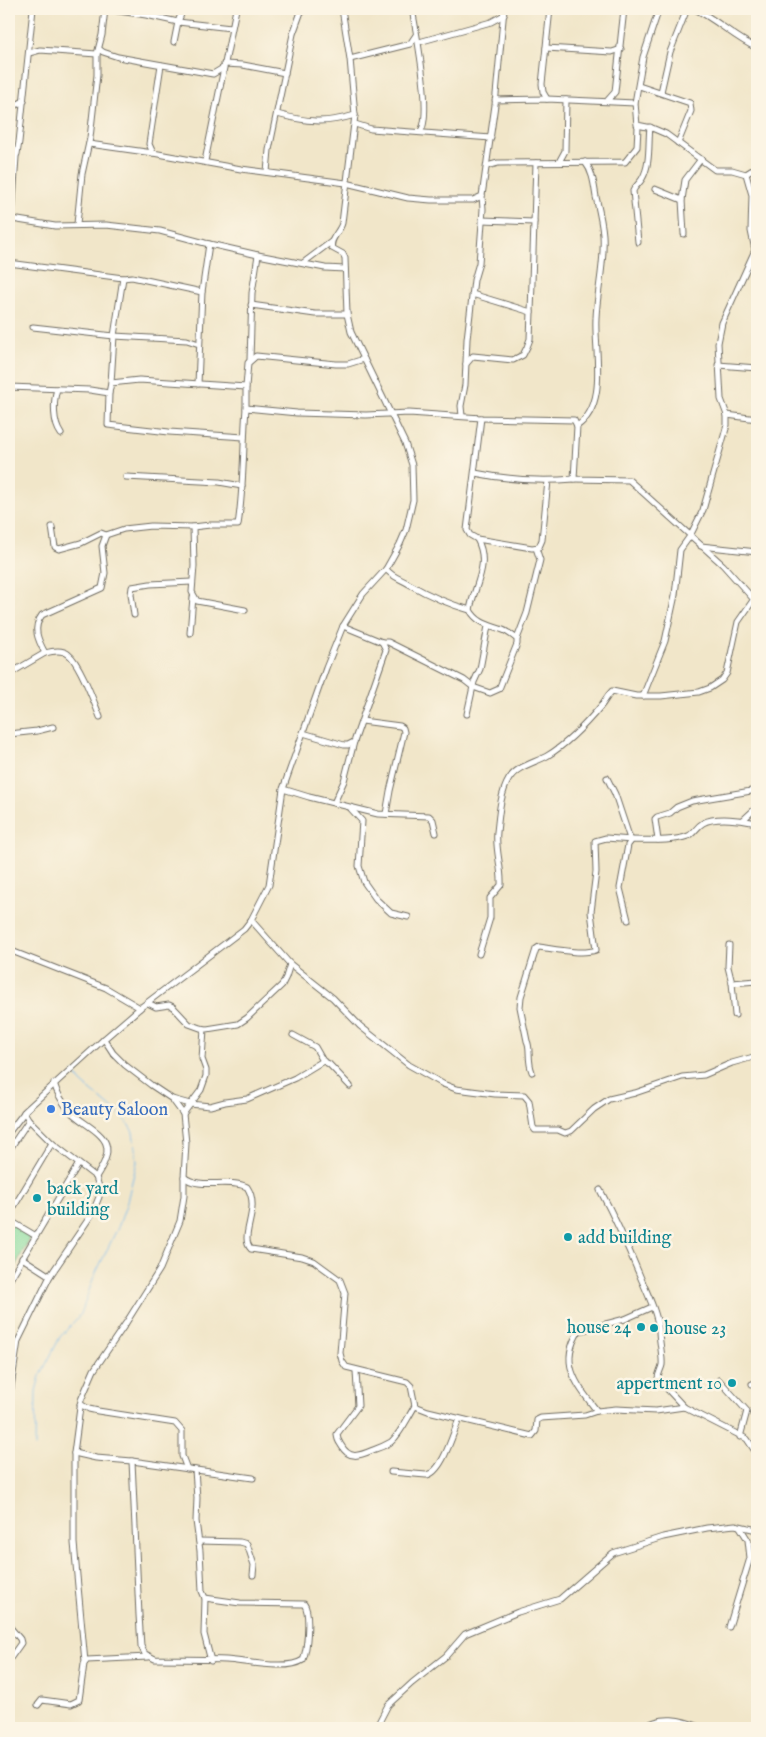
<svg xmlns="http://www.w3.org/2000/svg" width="766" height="1737" font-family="'IM FELL English',serif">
<rect width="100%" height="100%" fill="#fcf5e5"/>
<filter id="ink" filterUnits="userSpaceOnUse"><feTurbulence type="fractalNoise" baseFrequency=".02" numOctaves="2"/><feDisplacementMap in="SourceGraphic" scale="10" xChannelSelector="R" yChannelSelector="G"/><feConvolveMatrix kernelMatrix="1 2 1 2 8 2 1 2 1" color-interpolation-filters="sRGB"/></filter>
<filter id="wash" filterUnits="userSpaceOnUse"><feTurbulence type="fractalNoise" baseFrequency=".0096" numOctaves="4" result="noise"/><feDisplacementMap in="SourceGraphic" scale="20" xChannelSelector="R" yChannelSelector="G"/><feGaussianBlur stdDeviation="1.12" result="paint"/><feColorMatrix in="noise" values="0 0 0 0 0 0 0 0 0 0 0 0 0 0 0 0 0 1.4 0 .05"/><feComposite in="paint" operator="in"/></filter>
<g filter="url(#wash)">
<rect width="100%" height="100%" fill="#f1e6c9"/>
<polygon fill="#87dc9f" stroke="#598465" points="9,1223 29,1234 30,1238 9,1278"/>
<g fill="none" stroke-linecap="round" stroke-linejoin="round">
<polyline stroke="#78baed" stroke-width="1" points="35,1447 36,1391 40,1376 60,1337 81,1314 93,1279 119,1225 126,1205 137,1162 133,1132 125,1119 81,1082 74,1072"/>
</g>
</g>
<g filter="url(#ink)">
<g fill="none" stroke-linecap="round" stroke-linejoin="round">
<defs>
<g id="minor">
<polyline points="105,9 146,15 178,22 231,28"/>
<path d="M 412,9 C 416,30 433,118 420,132"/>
<polyline points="648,9 658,12"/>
<path d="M 695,9 C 717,20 735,38 757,48"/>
<polyline points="174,42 178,22 183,9"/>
<polyline points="419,42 491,22 504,15"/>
<polyline points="546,48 612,52 621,49"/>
<polyline points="99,49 103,52 118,57 213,74 223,68"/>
<polyline points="29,53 40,50 97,54"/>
<polyline points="350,59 410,44 416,35"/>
<polyline points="224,64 243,65 285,73"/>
<polyline points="161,65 149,144 153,153 241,169 346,183 408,198 431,200 473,200 482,196 495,105 504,9"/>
<polyline points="639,86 690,103 691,111 678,143"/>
<polyline points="661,92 670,52 687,9"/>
<polyline points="547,99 543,92 542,84 550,9"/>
<polyline points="495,100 547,99 635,103"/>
<polyline points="607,101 615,92 624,9"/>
<polyline points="10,108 24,101"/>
<path d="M 277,114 C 306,122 325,124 355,115"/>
<polyline points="355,124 371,129 491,138"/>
<polyline points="89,144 153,153"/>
<polyline points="9,160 14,159 17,154 19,142 33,9"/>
<polyline points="205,161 236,9"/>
<polyline points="559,162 565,151 566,100"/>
<polyline points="487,166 498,163 625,162 637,147 638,127"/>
<polyline points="267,172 269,150 293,34 302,9"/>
<polyline points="746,174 757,167"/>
<polyline points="655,189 682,200"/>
<polyline points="12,219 55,226 106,225 160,231 205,243 258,255 325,268 345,269"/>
<polyline points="482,220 534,222"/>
<polyline points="77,224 82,174 90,138 97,75 97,54 102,35 105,9"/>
<polyline points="684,234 682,200 685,180 701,159"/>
<path d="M 638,242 L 633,191 C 635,186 639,184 642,179 C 651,164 648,143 650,127"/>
<polyline points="9,262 16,157"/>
<polyline points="9,263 123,278 132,277 202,292"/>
<polyline points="303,263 331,242"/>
<polyline points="472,294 531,312"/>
<polyline points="251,305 315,314 347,314"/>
<polyline points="33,327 114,336 187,340 199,344"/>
<polyline points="250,360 252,293 258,255"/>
<polyline points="466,364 473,356 513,360 523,355 527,347 530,339 531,312 536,163"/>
<polyline points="718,365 757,368"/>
<polyline points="111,383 139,380 246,387"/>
<polyline points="198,384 202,292 209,244"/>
<polyline points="9,387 90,390 109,393 111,383 114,336 123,278"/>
<path d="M 57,389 C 53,402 53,423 61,434"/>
<polyline points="109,393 108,425 169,432 244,437"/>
<polyline points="246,408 246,387 248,363 256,356 336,364 348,364 364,359"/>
<polyline points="727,415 757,419"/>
<polyline points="462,416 461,406 465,385 467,339 474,280 479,263 483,209 482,196"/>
<polyline points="481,418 467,530 470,535 477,539 532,548 539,547 542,540 548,481"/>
<path d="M 577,426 C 609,405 594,350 596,318 C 597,291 605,263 603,235 C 602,222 599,210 596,197 C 594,185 593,172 585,162"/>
<path d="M 475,473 C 508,480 540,482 574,479"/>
<polyline points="126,477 219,482 242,486"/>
<polyline points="52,527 55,547 59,549 81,543 101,533 106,535 124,529 151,526 193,527"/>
<polyline points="701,546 757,552"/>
<path d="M 386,569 C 392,577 401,579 409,584 C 428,595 448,604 470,610"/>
<path d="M 245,610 L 197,601 L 192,592 L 194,566 L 193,527 L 210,525 L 238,525 C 244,486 243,447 246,408 L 297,413 L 366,415 L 409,413 L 481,418 L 574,420 L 577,426 L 574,479 L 629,480 L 723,565 L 757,603"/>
<polyline points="134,615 131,594 132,587 150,584 192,582"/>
<polyline points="190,633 193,597"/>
<polyline points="517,639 527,613 540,560 536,548"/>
<path d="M 382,642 L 388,642 L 464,680 L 473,687 L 490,693 L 499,689 L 517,644 L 517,639 C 513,636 508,632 503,630 C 490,625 478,624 470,610 C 474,585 491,565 477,539"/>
<polyline points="9,674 45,653"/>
<polyline points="643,696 665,641 675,595 680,550 690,536 703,510 727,425 727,415 721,399 718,343 722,323 755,250 751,231 752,195 746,174 732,170 715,170 666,134 652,128 637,125 635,103 643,57 659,9"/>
<polyline points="467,714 474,682 480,669 488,626"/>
<path d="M 100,717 C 94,702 80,663 68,654 C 62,649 52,651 45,653 C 38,640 32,628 42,615 L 102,588 L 105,573 L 102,546 L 106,535"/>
<polyline points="362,721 400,726 403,728 404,732 390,791 386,814"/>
<polyline points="303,733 344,745 348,745 354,742 386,650 382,642 343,626"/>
<polyline points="9,734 37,731 53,727"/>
<polyline points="607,778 615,794 630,839"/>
<polyline points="283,789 309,797 378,814 429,816 433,820 436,833"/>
<polyline points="334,803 344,781 354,742"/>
<polyline points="351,809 362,821 359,866 364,882 376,899 391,913 408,917"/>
<polyline points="743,820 757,807"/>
<polyline points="658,840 655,819 657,817 670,813 677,807 692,801 757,790"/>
<polyline points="251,920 290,964 333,998 360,1026 409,1065 443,1084 456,1089 495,1094 524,1095 529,1101 533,1127 535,1130 558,1130 565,1133 571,1131 594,1109 609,1099 635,1093 682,1077 704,1075 732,1063 757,1056"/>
<path d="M 628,920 L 620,888 L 628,845 L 632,840 C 650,840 671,842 688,836 C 694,834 696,827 703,823 C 716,816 743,820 757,823"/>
<polyline points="729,945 728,967 732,983 735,1015"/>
<polyline points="9,950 106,988 140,1008"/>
<path d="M 479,954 L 490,918 L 490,898 L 501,885 C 502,867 495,850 497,832 C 499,815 500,794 509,779 C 517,766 534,763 547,756 C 567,744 586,724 601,706 C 605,701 607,696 612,691 L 636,696 L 661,696 L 699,692 L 710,688 L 722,680 L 727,673 L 738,622 L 754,599"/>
<polyline points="732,983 757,981"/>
<polyline points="148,1003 156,1007 169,1005 173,1007 189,1024 200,1028 207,1029 238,1024 247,1018 282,985 286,977 290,964"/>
<polyline points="293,1035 315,1047 323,1061 329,1064 350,1086"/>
<path d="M 104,1039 L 113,1053 L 125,1065 L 151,1085 L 172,1099 L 183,1114 L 186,1143 L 184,1177 C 199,1190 228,1178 247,1187 C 262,1209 238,1236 251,1249 L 302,1257 L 314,1261 L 340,1280 L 345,1293 L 340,1353 L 342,1361 L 346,1367 L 407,1382 L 411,1386 L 415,1406 L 428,1411 L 532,1436 L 536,1431 L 537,1420 L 541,1418 L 585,1415 L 597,1411 L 616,1409 L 656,1411 L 684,1407 L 747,1439 L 757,1454"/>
<path d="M 532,1072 C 527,1060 531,1048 527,1041 L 520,1007 L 521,997 L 536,949 L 539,947 C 554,949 582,955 596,950 L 591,912 L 596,872 L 595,841 L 606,838 L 632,840"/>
<path d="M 54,1083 C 57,1093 63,1103 69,1110 C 78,1121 102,1131 106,1144 C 110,1155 101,1169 96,1177"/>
<polyline points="172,1099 190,1104 210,1106 225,1102 247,1099 295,1078 323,1061"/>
<polyline points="183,1114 201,1090 206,1076 206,1070 202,1059 204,1029"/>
<path d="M 9,1132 L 26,1110 L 104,1039 L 140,1008 L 244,929 L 251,920 L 269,885 L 283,789 L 326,668 L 343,626 L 363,594 L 386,569 L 400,544 L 406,530 L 413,500 L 412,465 L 405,443 L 351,332 L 347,314 L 345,258 L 343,254 L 332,248 C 329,239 340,232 342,223 L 355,115 L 350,59 L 342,9"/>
<polyline points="9,1150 29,1120"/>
<path d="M 600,1190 C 615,1218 628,1247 640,1276 C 647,1293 657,1312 659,1331 C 659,1340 663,1357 662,1365 C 661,1370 658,1373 658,1379 L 684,1407"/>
<polyline points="9,1215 52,1143"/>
<polyline points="9,1220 36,1236"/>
<polyline points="22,1258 50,1276"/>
<polyline points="9,1281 78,1165"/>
<path d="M 356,1371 L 358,1406 L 337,1434 C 337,1438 338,1441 341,1445 C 349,1460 359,1456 373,1450 C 379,1448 386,1445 391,1442 C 401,1433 408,1417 415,1406"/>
<polyline points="719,1380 747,1411 740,1437"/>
<polyline points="752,1384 757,1382"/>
<polyline points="9,1400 18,1341 50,1276 92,1214 99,1197 99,1187 96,1177 52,1143 29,1120 24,1112"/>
<polyline points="80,1404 89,1409 98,1411 175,1423 182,1431 182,1456 187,1469"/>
<path d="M 597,1411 C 577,1385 558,1363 579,1331 L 625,1319 L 652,1307"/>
<polyline points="9,1437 10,1437"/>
<polyline points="74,1453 96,1458 132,1461 253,1478"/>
<path d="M 132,1461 L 139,1615 L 141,1646 L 145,1654 L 155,1659 C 178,1659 202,1659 226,1660 C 245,1661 287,1671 303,1660 C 307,1650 311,1613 304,1604 L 240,1603 L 205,1598"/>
<polyline points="195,1470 197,1498 196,1521 200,1551 202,1591 205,1598 204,1634 211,1661"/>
<path d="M 391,1472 L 426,1475 C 442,1474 453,1433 459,1419"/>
<polyline points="199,1541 240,1542 247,1544 254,1565 253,1575"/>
<polyline points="9,1626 20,1639 21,1643 9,1660"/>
<polyline points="729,1627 750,1558 748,1540 740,1527"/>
<polyline points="85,1662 74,1543 74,1453 81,1400 94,1370 126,1323 160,1269 180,1221 184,1196 184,1177"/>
<polyline points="38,1705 42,1700 71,1704 79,1700 84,1664 87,1660 148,1657"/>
<polyline points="376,1728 388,1705 412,1683 446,1656 465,1634 518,1612 560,1599 613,1553 663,1537 707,1528 735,1525 757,1530"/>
<path d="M 642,1728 C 662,1715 681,1719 702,1728"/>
</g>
</defs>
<use href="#minor" stroke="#706c62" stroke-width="7"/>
<use href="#minor" stroke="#fff" stroke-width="5"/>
</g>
</g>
<circle fill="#3f7fe0" stroke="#fcf5e5" stroke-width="2" cx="51" cy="1109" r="5"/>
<g fill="#0f9aa8" stroke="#fcf5e5" stroke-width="2">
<circle cx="37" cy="1198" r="5"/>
<circle cx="568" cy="1237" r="5"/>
<circle cx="641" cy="1327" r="5"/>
<circle cx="654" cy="1328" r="5"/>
<circle cx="732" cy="1383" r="5"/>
</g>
<g text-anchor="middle" stroke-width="5" stroke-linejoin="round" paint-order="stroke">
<g font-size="18" fill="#366cbe" stroke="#fcf5e5" text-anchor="start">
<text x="61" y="1115">Beauty Saloon</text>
</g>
<g font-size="18" fill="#0d838f" stroke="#fcf5e5" text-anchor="start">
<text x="47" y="1194">back yard<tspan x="47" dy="21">building</tspan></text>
<text x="578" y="1243">add building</text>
<text x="631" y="1333" text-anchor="end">house 24</text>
<text x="664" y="1334">house 23</text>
<text x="722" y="1389" text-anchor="end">appertment 10</text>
</g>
</g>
<rect width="766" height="1737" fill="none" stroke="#fcf5e5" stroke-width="30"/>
</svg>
